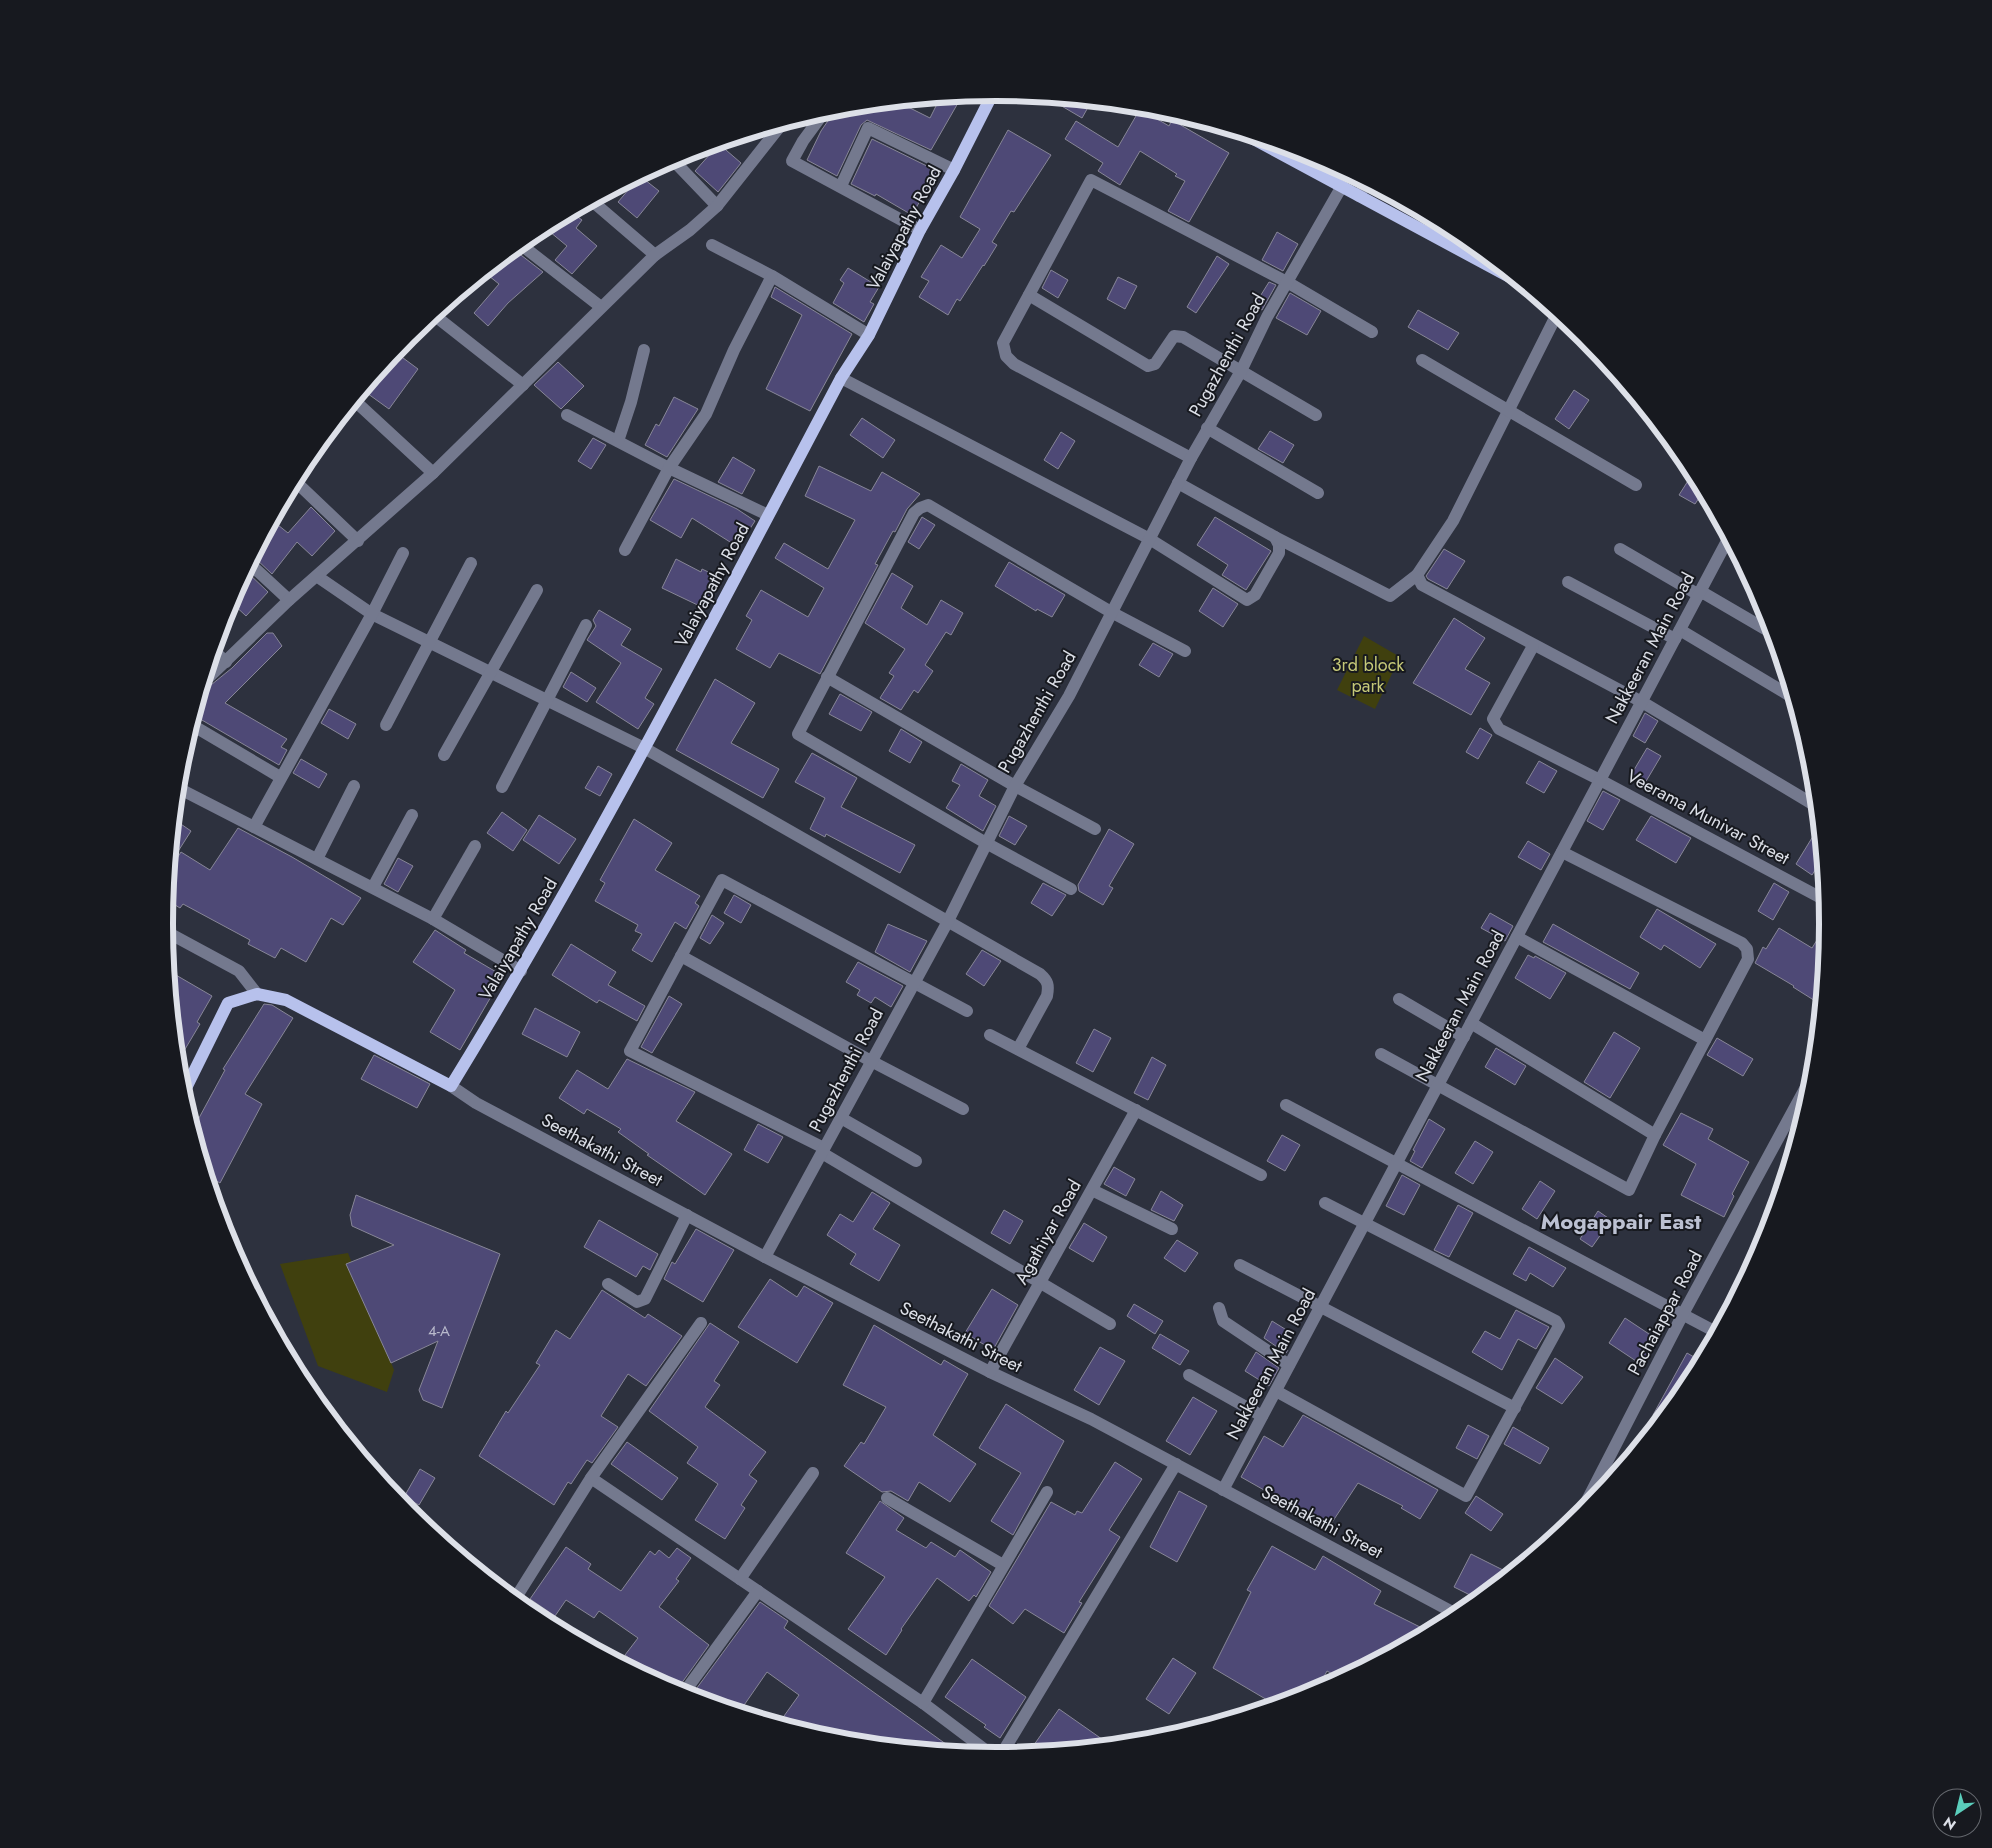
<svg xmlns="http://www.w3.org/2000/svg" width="1992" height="1848" font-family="Jost,sans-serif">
<rect width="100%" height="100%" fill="#2d313e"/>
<g fill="#40400e">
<polygon points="1364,636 1400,657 1375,709 1337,690"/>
<polygon points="348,1253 394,1370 387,1392 318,1366 280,1264"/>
</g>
<g fill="#4e4976" stroke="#878697">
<polygon points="962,96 931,150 867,120 861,125 837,176 807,160 821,131 832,115 833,110 840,114 844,107 898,102 930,118 940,98"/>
<polygon points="1048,98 1080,101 1091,102 1082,118"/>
<polygon points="1140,109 1169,126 1172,120 1229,153 1189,222 1168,211 1185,181 1175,176 1177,174 1140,151 1120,185 1098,171 1103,163 1065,139 1076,121 1118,147"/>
<polygon points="1008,130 1051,155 1014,212 1011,211 992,242 997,245 984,266 983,265 960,301 957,299 948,315 919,297 929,281 921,277 941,245 962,258 980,229 960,217"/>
<polygon points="872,139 937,171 912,215 876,194 875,196 851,184"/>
<polygon points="719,144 741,163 718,192 695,171"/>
<polygon points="640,176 659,191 637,218 618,202"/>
<polygon points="572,213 582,220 576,228 597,246 572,274 555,260 567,246 544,227"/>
<polygon points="1277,232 1298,244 1283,271 1262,260"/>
<polygon points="517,252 543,272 508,303 488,326 474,313 499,284 489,276"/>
<polygon points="1217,256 1229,264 1196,313 1187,307"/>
<polygon points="848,268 879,287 870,302 874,304 864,322 833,303 844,283 840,280"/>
<polygon points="1051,270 1068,280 1058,298 1042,288"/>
<polygon points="1118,277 1137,286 1125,309 1107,299"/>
<polygon points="1269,282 1276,285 1262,310 1254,306"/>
<polygon points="775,287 852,334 810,411 766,389 802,315 771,297"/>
<polygon points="1290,293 1321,311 1307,335 1276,318"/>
<polygon points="1418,310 1459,333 1448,350 1408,327"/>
<polygon points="395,352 418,369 389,409 364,391"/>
<polygon points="558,362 584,386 561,409 534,385"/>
<polygon points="1574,390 1589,400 1569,429 1555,419"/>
<polygon points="674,397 698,409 667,457 645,445 656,424 659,426"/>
<polygon points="862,418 895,440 883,458 850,435"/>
<polygon points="1270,431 1294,445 1283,463 1258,449"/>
<polygon points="1061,432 1075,441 1058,469 1044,460"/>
<polygon points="593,438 606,445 591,469 578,461"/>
<polygon points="733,457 755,470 742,494 718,482"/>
<polygon points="819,466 871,491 882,472 920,494 907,509 895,532 893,531 875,564 878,565 820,674 779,653 770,668 736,649 752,620 746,616 761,590 808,617 824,588 775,558 784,543 828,569 855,520 805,496"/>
<polygon points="1693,473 1703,492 1695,504 1679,495"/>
<polygon points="674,479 737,509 755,521 738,547 692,518 681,538 650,520"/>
<polygon points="311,507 335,531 312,556 297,542 272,574 254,557 273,521 288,533"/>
<polygon points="922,517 935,525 919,549 908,542"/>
<polygon points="1215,517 1271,551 1246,590 1222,575 1228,565 1197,545"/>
<polygon points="1444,549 1465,561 1447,589 1428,579 1426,576"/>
<polygon points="676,559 701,572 702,569 721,578 706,609 662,588"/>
<polygon points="1009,562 1065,595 1052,617 1037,609 1036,611 995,586"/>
<polygon points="246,571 268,592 246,616 230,601"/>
<polygon points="892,573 913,586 901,608 927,625 941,600 963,613 951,635 946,632 925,665 933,671 918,693 914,690 901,710 880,698 894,676 889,673 905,649 865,623"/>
<polygon points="1213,588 1238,604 1223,627 1199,611"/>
<polygon points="599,610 631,629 621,645 662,669 645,698 654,704 638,729 596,702 621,663 587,640 596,626 593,620"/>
<polygon points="1454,618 1485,638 1465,669 1490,683 1471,715 1413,683"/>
<polygon points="267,633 273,633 282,646 225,703 287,739 281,747 287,750 279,765 195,716 201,696 206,689 232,668"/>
<polygon points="1153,643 1173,654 1159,677 1139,665"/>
<polygon points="571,672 596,688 587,702 563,687"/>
<polygon points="715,679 755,703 731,743 779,769 763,798 676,750"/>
<polygon points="840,694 872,712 861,731 829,714"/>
<polygon points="329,709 356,724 348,739 321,723"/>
<polygon points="1645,713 1658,721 1645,743 1633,736"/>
<polygon points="1480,728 1492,735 1478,759 1466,752"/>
<polygon points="901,729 922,742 910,763 889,751"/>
<polygon points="1647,748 1661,756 1645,783 1631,775"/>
<polygon points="812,753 857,778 841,807 915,845 900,873 826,834 825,837 810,829 825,798 795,782"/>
<polygon points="301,759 327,774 319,788 293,773"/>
<polygon points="1539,761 1557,771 1544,793 1526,783"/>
<polygon points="961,764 988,780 979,796 996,806 983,831 946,808 960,785 952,781"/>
<polygon points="598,766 612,774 600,796 585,788"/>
<polygon points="1603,791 1620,800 1603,830 1587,821"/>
<polygon points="502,812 527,830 513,851 487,833"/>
<polygon points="539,815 576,839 559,864 523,840"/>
<polygon points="1009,816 1027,826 1015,845 999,836"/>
<polygon points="1651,816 1691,838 1676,863 1636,840"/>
<polygon points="634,819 672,843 655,870 700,896 695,903 699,906 686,929 675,922 652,962 632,950 642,934 635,931 638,925 595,901 605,883 600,880"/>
<polygon points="175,820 191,831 170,864 173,833"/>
<polygon points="238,828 292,857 361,898 343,925 331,918 306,962 281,948 275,958 248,944 250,940 183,904 180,908 167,900 170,869 181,852 210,870"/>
<polygon points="1818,828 1821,861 1812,875 1796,864"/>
<polygon points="1109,829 1134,844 1109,886 1113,888 1103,905 1079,891 1078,885"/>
<polygon points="1528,841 1550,854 1541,870 1518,857"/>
<polygon points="398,858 413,866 398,892 384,884"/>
<polygon points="1043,883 1066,895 1052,916 1031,903"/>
<polygon points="1774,883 1789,892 1773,920 1758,911"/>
<polygon points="734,895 751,905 741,923 724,913"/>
<polygon points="1657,909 1716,944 1700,968 1664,945 1661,950 1640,937"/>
<polygon points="1490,913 1513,926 1505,941 1481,928"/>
<polygon points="712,915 724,923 710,944 700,938"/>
<polygon points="888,924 927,941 910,972 875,952"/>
<polygon points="1553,924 1639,973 1630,989 1543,942"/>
<polygon points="1827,924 1820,1004 1793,987 1794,986 1755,963 1763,947 1766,949 1779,928 1812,948"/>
<polygon points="435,930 466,950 464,953 503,976 460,1050 430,1032 455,990 413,962"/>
<polygon points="571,944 616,972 608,985 645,1006 637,1021 599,1000 597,1003 552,975"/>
<polygon points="982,950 1001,961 984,986 966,974"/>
<polygon points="1528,955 1534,958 1535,956 1566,973 1550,999 1515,978"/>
<polygon points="858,962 903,986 891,1007 875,997 871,1003 857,995 860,990 846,982"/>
<polygon points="169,971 212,996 197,1022 200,1024 178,1061"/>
<polygon points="669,996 682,1004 652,1053 641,1047"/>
<polygon points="264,1004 272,1005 293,1018 245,1094 262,1104 220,1183 208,1176 193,1129 225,1070 223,1069"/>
<polygon points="535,1008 580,1032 567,1057 522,1034"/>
<polygon points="1094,1029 1111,1038 1093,1072 1076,1063"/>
<polygon points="1614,1032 1640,1048 1610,1098 1584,1082"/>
<polygon points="1717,1038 1753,1059 1743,1076 1707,1055"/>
<polygon points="1496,1048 1526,1066 1515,1085 1485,1067"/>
<polygon points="374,1055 430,1084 417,1108 361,1079"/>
<polygon points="1152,1057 1166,1065 1148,1100 1134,1093"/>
<polygon points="627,1059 695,1092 676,1121 732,1154 705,1195 647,1155 649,1154 618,1132 621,1129 587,1109 584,1114 559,1098 577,1070 608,1089"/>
<polygon points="1681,1113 1713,1129 1708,1139 1749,1162 1732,1194 1734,1196 1724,1217 1681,1195 1696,1164 1663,1145"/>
<polygon points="1429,1119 1445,1129 1422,1168 1410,1161 1415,1151 1413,1150"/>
<polygon points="758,1124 783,1137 768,1163 744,1150"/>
<polygon points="1282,1135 1300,1145 1285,1171 1267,1161"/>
<polygon points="1475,1141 1493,1152 1473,1184 1455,1173"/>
<polygon points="1114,1167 1135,1179 1126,1196 1104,1184"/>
<polygon points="1402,1175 1420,1185 1404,1215 1386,1206"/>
<polygon points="1540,1181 1555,1191 1537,1219 1522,1209"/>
<polygon points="1161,1191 1183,1205 1174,1221 1151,1210"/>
<polygon points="872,1192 890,1203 873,1229 900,1245 879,1281 850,1264 856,1254 827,1235 840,1214 853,1222"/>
<polygon points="356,1195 500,1254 442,1408 423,1400 419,1390 438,1341 391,1363 346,1264 394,1245 352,1226 350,1215"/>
<polygon points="1458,1205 1473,1213 1449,1257 1434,1250"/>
<polygon points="1004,1210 1023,1221 1010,1244 991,1233"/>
<polygon points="1598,1211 1611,1220 1592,1247 1580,1239"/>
<polygon points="599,1220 658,1254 650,1270 643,1266 636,1277 584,1247"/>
<polygon points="1084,1223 1107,1237 1093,1262 1069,1248"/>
<polygon points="696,1229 734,1250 703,1302 664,1279 672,1262 675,1264"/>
<polygon points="1177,1240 1198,1253 1185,1272 1164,1258"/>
<polygon points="1529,1247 1566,1268 1553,1287 1530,1273 1526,1281 1513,1274"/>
<polygon points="770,1279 797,1297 804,1286 833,1303 797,1363 738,1327"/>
<polygon points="992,1289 1018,1305 993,1350 965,1333"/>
<polygon points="602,1290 645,1318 648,1314 682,1336 646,1386 628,1374 601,1416 618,1427 592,1463 587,1460 571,1484 568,1482 554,1505 479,1456 506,1411 508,1413 540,1365 536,1363 556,1330 570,1339"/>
<polygon points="1134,1304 1163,1321 1155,1334 1127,1316"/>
<polygon points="1516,1310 1549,1327 1536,1349 1518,1339 1502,1370 1472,1352 1485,1331 1500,1339"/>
<polygon points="1625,1318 1658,1340 1642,1365 1609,1343"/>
<polygon points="1272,1321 1293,1334 1285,1348 1288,1350 1286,1353 1264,1338"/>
<polygon points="710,1323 739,1342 714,1381 720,1385 705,1407 766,1452 749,1475 757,1481 741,1505 745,1508 725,1539 695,1520 718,1484 687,1463 698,1447 649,1411"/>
<polygon points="874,1325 941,1365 944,1360 968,1374 933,1435 976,1464 950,1502 919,1482 908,1501 891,1491 882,1492 844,1466 861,1442 864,1444 886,1407 843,1385"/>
<polygon points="1160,1334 1189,1351 1180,1365 1152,1348"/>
<polygon points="1100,1347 1125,1361 1099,1405 1074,1390"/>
<polygon points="1256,1352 1279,1368 1269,1386 1245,1371"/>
<polygon points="1687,1353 1701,1361 1687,1386 1660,1420 1653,1415"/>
<polygon points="1555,1358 1583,1377 1562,1404 1536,1388"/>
<polygon points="1193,1397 1217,1411 1190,1455 1166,1441"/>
<polygon points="1006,1404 1064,1441 1013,1535 991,1521 1021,1473 979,1448"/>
<polygon points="1303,1415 1438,1490 1420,1519 1401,1508 1403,1506 1358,1483 1329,1527 1265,1488 1264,1490 1241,1477 1264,1436 1283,1447"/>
<polygon points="1468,1425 1489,1436 1477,1459 1456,1448"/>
<polygon points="1513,1427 1549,1448 1540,1464 1504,1444"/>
<polygon points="627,1442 678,1478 662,1500 611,1464"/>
<polygon points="1115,1462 1142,1479 1109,1530 1120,1537 1079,1602 1082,1603 1064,1633 1025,1609 1013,1624 989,1606 1051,1502 1075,1515 1077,1511 1082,1513"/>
<polygon points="420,1469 435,1478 419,1505 404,1497"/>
<polygon points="1179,1491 1207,1506 1177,1562 1150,1547"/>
<polygon points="1476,1496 1503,1514 1491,1531 1465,1513"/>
<polygon points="880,1501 904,1518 896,1530 926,1548 931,1542 955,1557 960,1550 991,1572 976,1597 974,1595 969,1601 937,1578 901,1629 902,1630 886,1655 848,1629 885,1577 846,1553"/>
<polygon points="1272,1546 1315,1570 1323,1556 1381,1591 1374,1604 1428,1631 1340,1678 1327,1671 1316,1691 1274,1704 1213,1668 1251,1592 1247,1590"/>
<polygon points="566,1547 591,1564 588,1569 621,1591 650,1551 655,1555 659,1550 669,1558 677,1548 691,1558 676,1579 679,1581 659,1607 709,1645 676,1691 625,1655 638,1638 599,1611 594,1618 566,1600 555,1616 530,1599"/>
<polygon points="1471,1554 1509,1573 1478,1599 1454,1587"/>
<polygon points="760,1602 788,1621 784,1628 957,1752 834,1739 779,1723 799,1695 767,1672 740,1711 691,1696"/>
<polygon points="1173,1658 1196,1673 1169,1714 1146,1699"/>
<polygon points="972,1659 1026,1697 1000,1738 984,1727 986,1725 945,1697"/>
<polygon points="1059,1709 1109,1744 1029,1752"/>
</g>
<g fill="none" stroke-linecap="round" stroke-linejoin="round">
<g stroke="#74798e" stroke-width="12">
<polyline points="825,111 803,141 792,161 920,230"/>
<polyline points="672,159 717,206"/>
<polyline points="841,186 868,128 954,170"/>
<polyline points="1359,196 1366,183"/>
<polyline points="592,201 655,255"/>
<polyline points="520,244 601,307"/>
<polyline points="712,245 772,276 869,335"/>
<polyline points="1029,295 1148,366 1155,364 1174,336 1183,337 1316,415"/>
<polyline points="1557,314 1453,521 1417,575 1422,585 1642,702 1816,806"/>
<polyline points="434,315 523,385"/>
<polyline points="1422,360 1636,485"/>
<polyline points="841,378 1148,538 1247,600 1255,595 1279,553 1279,545 1275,537"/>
<polyline points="355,401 433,473"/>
<polyline points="567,415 669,468 768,515"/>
<polyline points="1207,428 1318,493"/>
<polyline points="618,441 631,402 644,350"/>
<polyline points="1191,458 1014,364 1006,356 1003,343 1091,180 1287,282 1372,332"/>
<polyline points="295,481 358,541"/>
<polyline points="1178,483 1275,537 1390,596 1417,575"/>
<polyline points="1620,549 1699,595"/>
<polyline points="625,550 669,468 706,414 734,350 772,276"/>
<polyline points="250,564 289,600"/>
<path d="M 318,577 L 372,614 L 646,749 L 1040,974 C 1048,981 1049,985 1047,996 L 1018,1049"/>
<polyline points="1568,582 1675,639"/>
<polyline points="1700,591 1772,633"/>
<polyline points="1680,630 1792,697"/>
<polyline points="1533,646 1493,719 1499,729 1600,780 1825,900"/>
<polyline points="214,651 226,662"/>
<polyline points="827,677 1015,786 1095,829"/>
<polyline points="205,681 289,600 433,473 655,255 690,230 717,206 781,125"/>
<polyline points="192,725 280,777"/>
<polyline points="386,725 471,563"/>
<polyline points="444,755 537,590"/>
<polyline points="502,787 586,625"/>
<polyline points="178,788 433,919 521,971"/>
<polyline points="254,827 372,614 403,553"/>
<polyline points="317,859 354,786"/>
<polyline points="373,887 412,815"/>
<polyline points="1071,889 986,843 798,734 914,513 920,508 928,505 1111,612 1185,651"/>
<polyline points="433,919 475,846"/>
<polyline points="165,931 239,971 257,994"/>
<polyline points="1517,937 1705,1040"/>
<polyline points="681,956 871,1061 963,1109"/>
<polyline points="1399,999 1464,1037"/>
<polyline points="1471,1023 1655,1135"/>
<polyline points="990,1035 1261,1175"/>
<polyline points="1381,1054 1629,1190 1655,1135 1748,959 1747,949 1742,943 1562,852"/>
<polyline points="451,1086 476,1103 765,1257 990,1372 1091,1419 1458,1615"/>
<polyline points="1286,1105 1716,1332"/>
<polyline points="841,1118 916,1161"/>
<polyline points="824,1148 630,1051 722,880 967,1011"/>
<polyline points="822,1153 1110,1324"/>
<polyline points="1092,1190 1172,1229"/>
<polyline points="765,1257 947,923 1015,786 1069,696 1191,458 1241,371 1267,317 1342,186"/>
<polyline points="1240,1265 1515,1408"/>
<polyline points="608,1284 637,1302 645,1299 687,1215"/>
<polyline points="1219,1308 1223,1321 1289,1365"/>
<polyline points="990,1372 1136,1110"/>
<polyline points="1189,1375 1262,1416"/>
<polyline points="1276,1391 1466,1496 1559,1326 1556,1321 1325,1203"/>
<polyline points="591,1478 923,1703 992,1755"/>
<polyline points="1223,1490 1728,539"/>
<polyline points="887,1498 1003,1565"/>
<polyline points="1579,1516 1683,1314 1813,1074"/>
<polyline points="740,1579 813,1473"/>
<polyline points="515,1599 591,1478 701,1323"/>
<polyline points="683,1694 758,1591"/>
<polyline points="923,1703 1047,1492"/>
<polyline points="1001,1755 1176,1464"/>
</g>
<g stroke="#b7c1ec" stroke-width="12">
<polyline points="1246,135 1517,281"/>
<path d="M 183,1094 L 228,1003 L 257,994 L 286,1000 L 451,1086 C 592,856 715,616 841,378 L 869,335 L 920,230 L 954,170 L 993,93"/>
</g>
</g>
<g text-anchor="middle" stroke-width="4" stroke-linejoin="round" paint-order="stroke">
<g font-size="15" fill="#b9bacc">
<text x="439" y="1336">4-A</text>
</g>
<g font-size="18" fill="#dde0e8" stroke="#17191f">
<text transform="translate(904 228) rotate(-62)" y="6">Valaiyapathy Road</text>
<text transform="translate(1227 355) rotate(-61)" y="6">Pugazhenthi Road</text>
<text transform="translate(712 585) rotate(-62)" y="6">Valaiyapathy Road</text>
<text transform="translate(1650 648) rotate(-62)" y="6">Nakkeeran Main Road</text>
<text transform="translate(1037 712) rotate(-60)" y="6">Pugazhenthi Road</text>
<text transform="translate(1708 817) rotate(28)" y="6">Veerama Munivar Street</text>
<text transform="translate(518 939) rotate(-60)" y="6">Valaiyapathy Road</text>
<text transform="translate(1460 1006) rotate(-62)" y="6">Nakkeeran Main Road</text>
<text transform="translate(846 1070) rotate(-62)" y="6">Pugazhenthi Road</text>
<text transform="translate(602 1150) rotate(28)" y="6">Seethakathi Street</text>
<text transform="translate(1048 1232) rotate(-61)" y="6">Agathiyar Road</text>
<text transform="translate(1665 1313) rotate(-62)" y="6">Pachaiappar Road</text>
<text transform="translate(961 1337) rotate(27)" y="6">Seethakathi Street</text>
<text transform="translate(1271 1364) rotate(-62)" y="6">Nakkeeran Main Road</text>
<text transform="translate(1322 1522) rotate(28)" y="6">Seethakathi Street</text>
</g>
<g font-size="18" fill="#c5c878" stroke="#17191f">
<text x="1368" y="671">3rd block<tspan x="1368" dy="21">park</tspan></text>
</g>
<g font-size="22" font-weight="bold" fill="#bcc1d2" stroke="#17191f">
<text x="1621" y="1229">Mogappair East</text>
</g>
</g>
<path d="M0 0H1992V1848H0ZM173 924a823 823 0 1 1 1646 0a823 823 0 1 1-1646 0Z" fill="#17191f" fill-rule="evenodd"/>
<path fill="none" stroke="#dde0e8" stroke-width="6" d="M173 924a823 823 0 1 1 1646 0a823 823 0 1 1-1646 0Z"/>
<g transform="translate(1957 1813) rotate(215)"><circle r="24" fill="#17191f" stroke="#66696f"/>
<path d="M0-4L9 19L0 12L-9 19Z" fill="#5bcebc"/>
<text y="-8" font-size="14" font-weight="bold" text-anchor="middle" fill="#dde0e8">N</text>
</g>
</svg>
